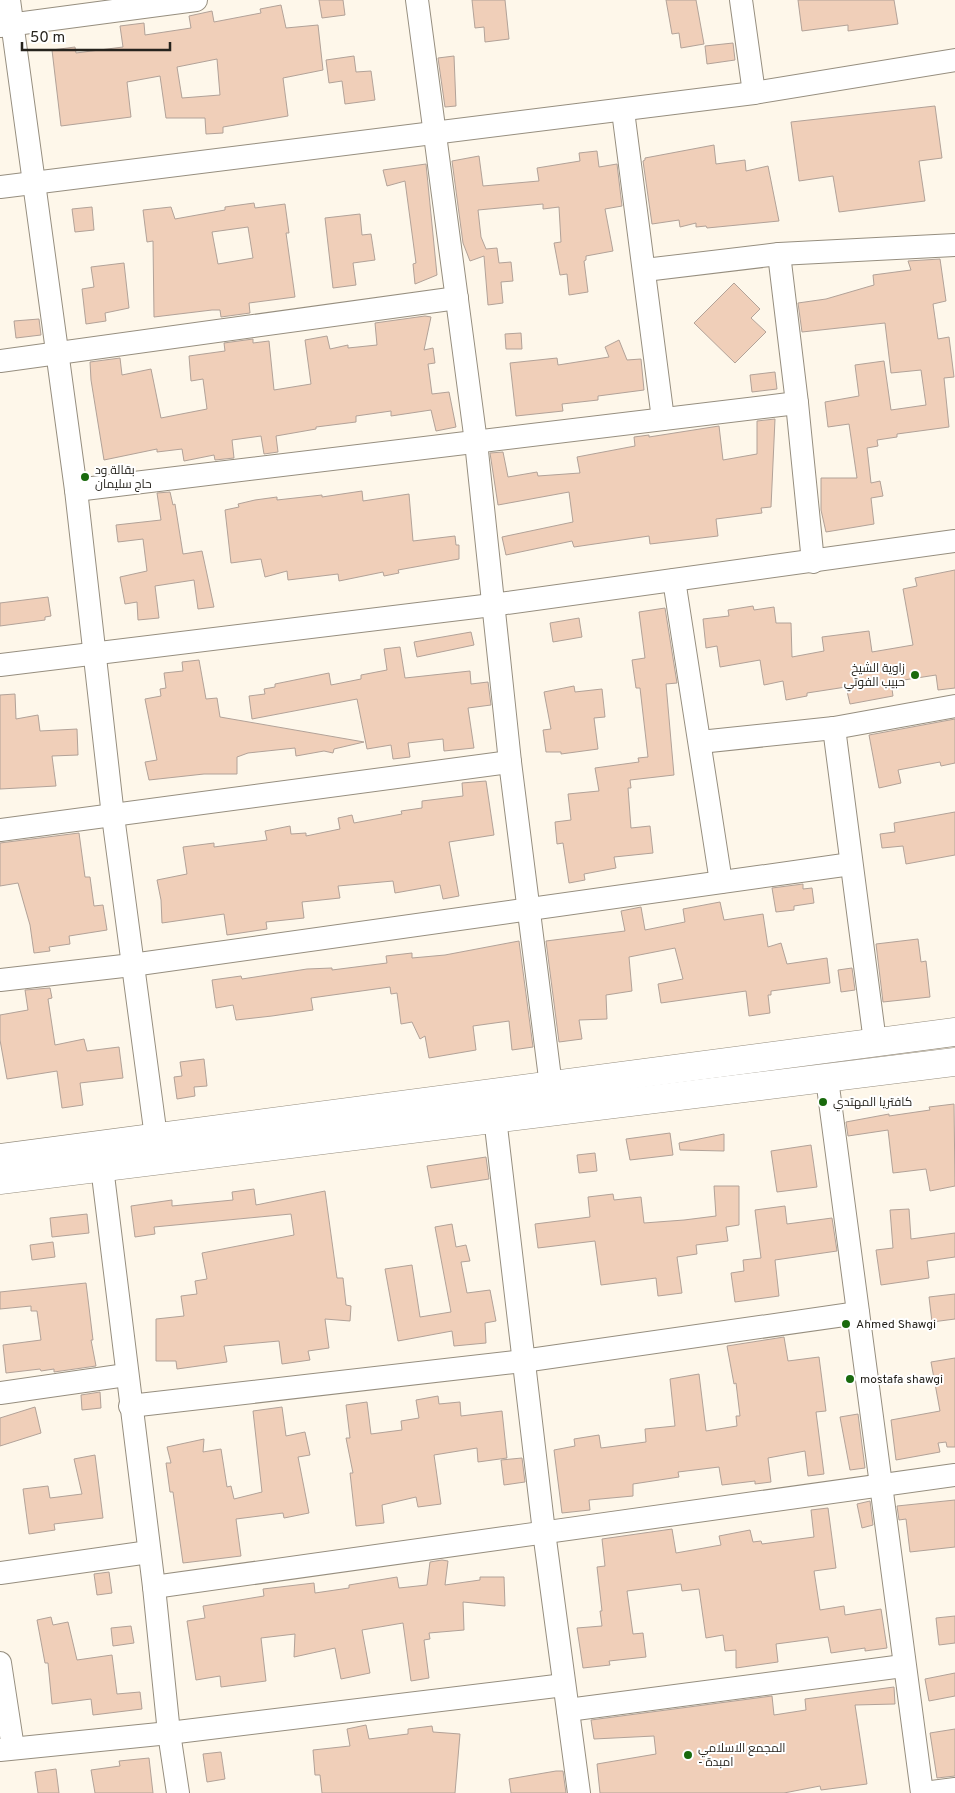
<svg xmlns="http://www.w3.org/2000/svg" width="955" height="1793" font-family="Overpass,Cairo,sans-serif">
<rect width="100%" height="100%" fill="#fef7ea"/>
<g fill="#f0cfb9" stroke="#b2a298" fill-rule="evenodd">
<polygon points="319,0 343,0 345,15 322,18"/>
<polygon points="472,0 505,0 509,39 485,42 484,27 475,28"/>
<polygon points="666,0 696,0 704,44 681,48 679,33 672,34"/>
<polygon points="798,0 894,0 898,24 848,31 848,25 802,31"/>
<path d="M 281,5 L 286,28 L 318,25 L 323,70 L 283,78 L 288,116 L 223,127 L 223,133 L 206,134 L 205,118 L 166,118 L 160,76 L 127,82 L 131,117 L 61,126 L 52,50 L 75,47 L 76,53 L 123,47 L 120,26 L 144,23 L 145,35 L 191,28 L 189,16 L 212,11 L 214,22 L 261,13 L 260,9 ZM 217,59 L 220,95 L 182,98 L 177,67 Z"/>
<polygon points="733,43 735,60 707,64 705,46"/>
<polygon points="354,56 356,72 371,71 375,100 345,104 342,81 329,83 326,60"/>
<polygon points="454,56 456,106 445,107 438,58"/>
<polygon points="935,106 942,158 919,161 925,201 839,212 833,176 799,181 791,122"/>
<polygon points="714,145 716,164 745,160 746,171 768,166 779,221 707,228 706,226 696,227 696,223 680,227 679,220 652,224 643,161 645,160 645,158"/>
<polygon points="597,151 599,167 617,164 622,206 605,209 613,251 586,256 586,260 584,261 588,292 569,295 567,274 560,275 554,243 561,242 559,207 543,209 543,204 478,210 481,237 486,249 497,248 499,263 511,262 513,281 501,282 503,303 488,305 484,256 470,261 463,243 452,161 479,156 483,186 539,181 537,168 580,161 579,153"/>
<polygon points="426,164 437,275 415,284 413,264 416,263 405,181 387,186 383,170"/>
<path d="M 254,203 L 255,208 L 285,204 L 289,233 L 286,233 L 295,297 L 249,303 L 250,313 L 221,317 L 220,310 L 212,310 L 154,317 L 153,241 L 147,242 L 143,210 L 171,207 L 175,219 L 225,210 L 225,207 ZM 248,227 L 253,258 L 218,264 L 212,232 Z"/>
<polygon points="92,207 94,230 75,232 72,209"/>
<polygon points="360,214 362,235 371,234 375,260 353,263 356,285 333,288 325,218"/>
<polygon points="940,259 946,301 933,304 938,339 949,337 954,377 944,378 949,427 897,434 897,437 877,440 878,446 867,448 871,483 880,481 883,496 871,498 874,524 826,532 821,510 821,478 857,478 849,424 828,427 825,402 859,396 855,365 884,361 891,410 926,405 921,370 891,373 885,323 802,332 798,303 826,299 874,285 873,275 911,270 908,261"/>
<polygon points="124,263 129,308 105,313 106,321 86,324 82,289 94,287 91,267"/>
<polygon points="734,283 760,309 751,318 766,332 735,363 694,323"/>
<polygon points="425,316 431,317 424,350 433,348 435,363 428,364 432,394 449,392 456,427 436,431 431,410 391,416 391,411 356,416 356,422 316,427 316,429 276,436 278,452 264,454 261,436 232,440 234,458 215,460 214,455 184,461 182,449 157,452 157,449 104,460 91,380 90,362 120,358 122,375 151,369 161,418 207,409 203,379 191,381 189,356 225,351 224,343 253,339 253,343 269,341 274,390 311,384 305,340 327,336 330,349 348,345 348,348 377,345 375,323"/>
<polygon points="39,319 41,335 16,338 14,321"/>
<polygon points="521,333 522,349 506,349 505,334"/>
<polygon points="619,340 627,360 641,359 644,390 598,396 598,400 562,404 563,411 516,416 510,363 557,358 558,365 609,357 605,347"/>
<polygon points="775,372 777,389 752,392 750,375"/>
<polygon points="775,419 771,507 761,508 762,513 716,519 718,536 650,544 649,536 574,547 572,541 506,555 502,537 573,522 569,492 498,505 490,453 503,452 508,477 537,472 538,476 580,473 577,457 635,446 634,437 649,435 649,437 719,426 723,460 757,454 757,421"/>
<polygon points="362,491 363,501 409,494 413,541 455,536 456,545 459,545 459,559 398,570 399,573 384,576 383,572 339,581 338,574 288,580 287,571 265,577 261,559 231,563 225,510 239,507 238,504 255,500 277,497 277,500 322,495 322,497"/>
<polygon points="170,492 173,505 175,504 183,554 202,551 214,607 198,609 194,580 155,586 159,618 138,620 137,602 125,604 120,577 147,571 143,539 118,542 116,525 161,520 157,493"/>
<polygon points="955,570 955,688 938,690 936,675 891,682 893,696 850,704 846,687 807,693 807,696 786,700 783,681 764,685 760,660 720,667 717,646 706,648 703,619 729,616 728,610 753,606 754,610 774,607 776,623 791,623 792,657 824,651 822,637 869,631 872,652 913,645 903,589 917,586 915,578"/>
<polygon points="48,597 51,616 45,617 45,620 0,626 0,603"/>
<polygon points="665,608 677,683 666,684 674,775 630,780 631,788 628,788 631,828 650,826 653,853 614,857 616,868 584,874 585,880 569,883 563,843 557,844 555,822 571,820 568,794 599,791 595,768 639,762 638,758 648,757 640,688 636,688 632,660 645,658 639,612"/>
<polygon points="579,618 582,637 553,642 550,623"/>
<polygon points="471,632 474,645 417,657 414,642"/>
<polygon points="400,647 405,678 470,671 471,684 488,682 491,705 468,708 474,748 444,751 443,739 408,743 410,757 393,759 391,745 367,749 357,699 252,719 249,696 265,694 264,689 275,687 275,684 329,673 331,685 361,679 361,675 387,670 384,649"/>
<polygon points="199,660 206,699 217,698 220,717 364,742 334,749 333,753 324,751 296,756 295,748 248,753 237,757 237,774 204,774 149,780 145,762 157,760 145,699 161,696 160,689 166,688 164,673 183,671 182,662"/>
<polygon points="574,686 575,692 602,689 605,717 594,718 598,749 561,754 561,752 546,752 543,730 551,729 544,692"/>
<polygon points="15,694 16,719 38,715 40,731 77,729 78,755 52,756 56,786 0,789 0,695"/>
<polygon points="955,719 955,763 941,766 940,762 898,770 901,783 879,788 869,735"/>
<polygon points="486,781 494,835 449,842 459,896 443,899 440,885 395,893 393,881 338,886 340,898 302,902 304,918 266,922 267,929 227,935 224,914 162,923 161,900 157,880 187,874 183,847 214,843 214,847 267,840 265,831 290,826 291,834 306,833 306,836 340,829 338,818 352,815 354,823 402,814 401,811 422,808 422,801 463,796 462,783"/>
<polygon points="955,812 955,855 906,864 903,846 882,848 880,834 895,832 894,823"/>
<polygon points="79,833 85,877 90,877 94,906 103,905 107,930 69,936 70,944 49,947 50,951 34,953 30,925 18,883 0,886 0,843"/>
<polygon points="803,884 803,889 812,888 814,903 794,906 794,910 776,912 772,888"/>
<polygon points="720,902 724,920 763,914 768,947 781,943 787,964 827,958 830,983 771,991 771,995 768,995 770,1013 749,1016 746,991 661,1003 658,984 683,979 675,948 629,957 632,991 606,995 607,1019 579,1020 582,1039 559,1042 546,941 625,931 621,911 641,907 645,930 685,922 683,909"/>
<polygon points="918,939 921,962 926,961 930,997 883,1002 876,944"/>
<polygon points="519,941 533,1047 512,1050 509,1021 473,1026 476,1050 429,1058 425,1036 420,1039 412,1022 401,1024 397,993 391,994 390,987 311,998 313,1010 272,1016 236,1020 233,1005 216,1008 212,980 241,976 242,979 307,969 332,968 332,970 387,963 386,956 412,953 412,958 445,955"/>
<polygon points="852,968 855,990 841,992 838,970"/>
<polygon points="50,988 52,998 48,999 55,1045 84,1039 87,1051 119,1047 123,1078 80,1083 83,1105 62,1108 57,1071 7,1079 0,1040 0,1015 28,1010 25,990"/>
<polygon points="204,1059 207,1086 194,1087 195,1096 177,1099 174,1077 182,1076 180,1062"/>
<polygon points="954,1104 955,1186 930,1191 926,1169 893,1173 888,1130 848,1136 846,1122 889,1114 889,1116 930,1110 929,1107"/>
<polygon points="670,1133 673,1155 630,1160 626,1139"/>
<polygon points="724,1134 724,1151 680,1150 679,1143"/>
<polygon points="811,1145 817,1187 777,1192 771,1151"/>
<polygon points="595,1153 597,1171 579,1173 577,1155"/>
<polygon points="486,1157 489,1179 431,1188 427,1166"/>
<polygon points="714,1186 739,1186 739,1225 726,1227 728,1241 696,1245 697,1254 677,1257 682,1293 658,1296 656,1278 601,1285 595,1241 538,1248 535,1224 590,1217 588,1197 613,1194 614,1200 641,1197 644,1223 684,1220 716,1216"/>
<polygon points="254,1189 256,1205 325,1191 337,1278 343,1278 346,1305 351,1306 350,1321 325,1319 329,1348 308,1351 310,1360 282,1364 279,1341 224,1346 227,1362 177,1369 176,1361 156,1361 156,1319 184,1316 181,1296 197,1294 195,1281 207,1279 202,1253 294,1235 291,1214 154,1227 155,1234 135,1237 131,1206 172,1200 172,1206 233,1200 232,1192"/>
<polygon points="785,1206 787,1224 832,1218 837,1251 775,1260 779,1296 735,1302 731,1273 744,1271 743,1260 761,1258 755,1210"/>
<polygon points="909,1209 911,1239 955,1233 955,1257 927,1261 929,1278 881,1285 876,1250 893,1248 890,1210"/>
<polygon points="87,1214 89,1233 52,1237 50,1218"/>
<polygon points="452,1224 456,1247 466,1245 470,1261 461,1262 467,1293 490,1290 496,1321 485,1323 486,1343 454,1346 452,1331 398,1341 385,1269 412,1265 420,1317 451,1312 435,1227"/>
<polygon points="53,1242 55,1257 32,1260 30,1245"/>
<polygon points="86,1283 93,1340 91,1340 96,1366 54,1372 54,1369 41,1371 40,1369 6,1373 3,1345 41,1340 37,1311 31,1311 31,1306 0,1309 0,1292"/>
<polygon points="955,1294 955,1319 932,1322 929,1297"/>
<polygon points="784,1337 788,1361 819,1357 826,1411 816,1412 824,1474 808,1476 805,1451 768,1458 771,1482 755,1484 755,1481 722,1485 719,1467 678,1472 679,1477 633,1484 633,1496 589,1500 590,1510 562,1513 554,1450 575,1446 574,1439 599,1435 601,1448 646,1442 645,1429 675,1426 670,1379 699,1374 706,1431 737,1426 736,1416 740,1416 736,1383 734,1384 727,1346"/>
<polygon points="955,1358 955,1447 947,1447 946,1442 938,1443 940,1452 896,1460 891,1420 940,1411 931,1362"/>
<polygon points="100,1392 101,1408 82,1410 81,1395"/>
<polygon points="438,1396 439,1404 460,1402 461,1416 502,1411 507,1458 478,1462 477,1448 434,1455 441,1504 418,1507 416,1497 382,1505 384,1523 356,1526 350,1473 353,1473 346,1438 350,1438 346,1405 367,1402 371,1434 402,1430 401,1421 419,1418 416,1400"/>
<polygon points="35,1407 41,1433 0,1446 0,1418"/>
<polygon points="282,1407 286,1436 305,1432 310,1455 298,1457 309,1513 284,1518 283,1513 236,1519 241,1556 183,1563 173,1492 170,1492 166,1463 171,1463 167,1447 204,1439 203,1452 221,1449 227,1487 231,1486 234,1499 262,1492 253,1411"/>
<polygon points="858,1414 865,1468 850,1470 840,1417"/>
<polygon points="95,1455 103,1518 54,1524 55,1530 29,1534 23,1489 48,1486 50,1498 82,1494 74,1459"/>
<polygon points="522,1458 525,1482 504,1485 501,1460"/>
<polygon points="955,1500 955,1547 910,1552 906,1519 899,1520 897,1506"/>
<polygon points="870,1501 873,1525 862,1528 857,1504"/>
<polygon points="828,1508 836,1568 814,1571 820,1610 844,1606 845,1615 881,1609 887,1648 865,1651 865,1648 831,1653 828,1637 776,1644 778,1662 736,1668 736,1650 725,1651 723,1635 706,1638 699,1589 682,1591 681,1584 627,1591 633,1634 643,1633 646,1657 609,1661 610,1665 583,1668 577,1628 602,1626 600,1611 602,1611 597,1567 605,1566 602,1539 672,1529 676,1553 721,1545 719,1536 750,1530 753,1542 761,1541 762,1544 814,1537 811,1510"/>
<polygon points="442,1560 448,1561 445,1585 480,1580 480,1577 504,1577 505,1606 463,1602 464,1630 429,1633 430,1639 424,1640 429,1678 411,1681 403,1623 362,1630 370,1673 341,1679 335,1648 294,1657 295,1634 261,1638 266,1681 221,1687 220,1676 196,1680 187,1621 205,1618 203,1606 264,1596 263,1589 314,1583 315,1593 349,1588 349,1585 397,1577 399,1588 427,1585 430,1562"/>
<polygon points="109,1572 112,1593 97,1595 94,1574"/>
<polygon points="955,1616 955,1643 939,1645 936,1618"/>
<polygon points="51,1617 53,1625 68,1622 77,1660 112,1655 117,1694 140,1692 142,1709 93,1715 91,1699 52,1704 48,1663 45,1663 37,1620"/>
<polygon points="131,1626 134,1643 113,1646 111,1628"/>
<polygon points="955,1673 955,1696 929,1701 925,1679"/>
<polygon points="894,1687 895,1704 855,1705 867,1784 821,1790 820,1786 784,1793 600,1793 597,1764 656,1754 654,1736 594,1739 591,1720 772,1696 774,1715 806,1710 805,1699"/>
<polygon points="366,1725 369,1739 408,1734 408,1729 432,1726 433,1732 460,1734 455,1793 322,1793 320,1775 315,1775 313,1750 350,1746 347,1729"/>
<polygon points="955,1729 955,1776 937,1778 930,1733"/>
<polygon points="221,1752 225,1779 207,1782 203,1754"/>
<polygon points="149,1758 153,1793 95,1793 91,1770 120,1766 119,1761"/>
<polygon points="56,1769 59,1793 38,1793 35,1772"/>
<polygon points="556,1771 563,1771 566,1793 511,1793 509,1779"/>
</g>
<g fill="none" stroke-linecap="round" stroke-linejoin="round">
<defs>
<g id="minor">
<polyline points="9,0 76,490 113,816 156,1137"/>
<polyline points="417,0 476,442 510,762 551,1086"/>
<polyline points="741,0 754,93"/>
<polyline points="0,26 196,0"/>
<polyline points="623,111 663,419"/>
<polyline points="0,187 754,93 955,60"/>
<polyline points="779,254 797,403 813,562"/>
<polyline points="645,270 779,254 955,245"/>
<polyline points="0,361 457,298"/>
<polyline points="76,490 797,403"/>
<polyline points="674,580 721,882"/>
<polyline points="0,665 492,605 955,541"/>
<polyline points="834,728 875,1042"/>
<polyline points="700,742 834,728 955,706"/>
<polyline points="0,830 510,762"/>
<polyline points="0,980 132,965 851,864"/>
<polyline points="827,1079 922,1793"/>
<polyline points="495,1118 544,1532 579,1793"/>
<polyline points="100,1151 154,1587 169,1733 178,1793"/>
<polyline points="0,1393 126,1375"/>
<polyline points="130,1406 523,1361 858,1313"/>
<polyline points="0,1573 149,1552"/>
<polyline points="154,1587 955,1475"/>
<polyline points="0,1663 13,1748"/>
<polyline points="568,1710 903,1666"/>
<polyline points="0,1750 169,1733 564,1685"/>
<polyline points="924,1793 955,1789"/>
</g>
<g id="secondary">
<polyline points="0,1158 955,1032"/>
<polyline points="0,1180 955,1062"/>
</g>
</defs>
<use href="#minor" stroke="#968e7f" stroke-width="24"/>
<use href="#secondary" stroke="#968e7f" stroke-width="29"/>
<use href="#minor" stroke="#fff" stroke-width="22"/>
<use href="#secondary" stroke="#fff" stroke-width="28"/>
</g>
<g fill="#196a0d" stroke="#fff" stroke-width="2">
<circle cx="85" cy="477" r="5"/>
<circle cx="915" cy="675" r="5"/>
<circle cx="823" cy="1102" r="5"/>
<circle cx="846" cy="1324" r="5"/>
<circle cx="850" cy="1379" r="5"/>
<circle cx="688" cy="1755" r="5"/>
</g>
<g text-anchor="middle" stroke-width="4" stroke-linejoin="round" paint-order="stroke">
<g font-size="12" fill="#26231d" stroke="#fff" text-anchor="start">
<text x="95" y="474">بقالة ود<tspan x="95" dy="14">حاج سليمان</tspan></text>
<text x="905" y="672" text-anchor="end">زاوية الشيخ<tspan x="905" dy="14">حبيب الفوتي</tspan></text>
<text x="833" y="1106">كافتريا المهتدي</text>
<text x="856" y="1328">Ahmed Shawgi</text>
<text x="860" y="1383">mostafa shawgi</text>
<text x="698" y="1752">المجمع الاسلامي<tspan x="698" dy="14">- امبدة</tspan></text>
</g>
</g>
<path d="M22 42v8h148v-8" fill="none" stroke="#26231d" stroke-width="2.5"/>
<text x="30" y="42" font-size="15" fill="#26231d" stroke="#ffffff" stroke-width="4" paint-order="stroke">50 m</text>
</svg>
